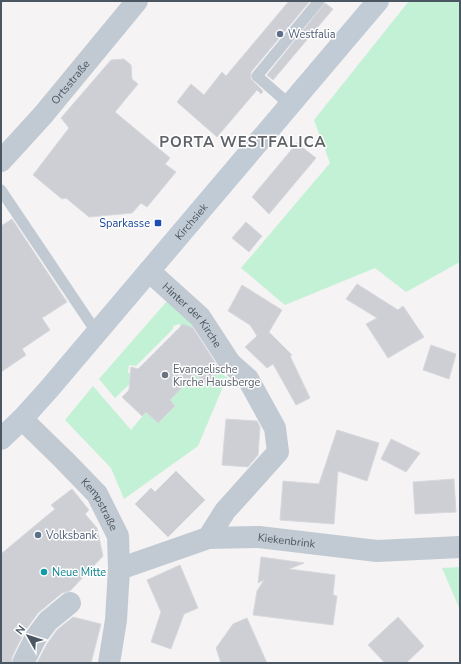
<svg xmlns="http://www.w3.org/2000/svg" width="461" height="664" font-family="'Nunito Sans',sans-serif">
<rect width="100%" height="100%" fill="#f5f3f3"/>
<g fill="#c3f1d5">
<polygon points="409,1 460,1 460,262 406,292 375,268 285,305 241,268 330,163 314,120"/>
<polygon points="168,300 195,326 191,330 181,328 179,324 173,326 173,329 136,366 129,365 128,373 132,374 136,378 115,398 99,379"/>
<polygon points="218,372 227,377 198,446 124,499 111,468 65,420 93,386 131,430 146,412 158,422 175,406 170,400 195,374 206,384"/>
<polygon points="460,567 460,610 442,568"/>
</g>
<g fill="#cdcfd5" stroke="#d7d9de">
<polygon points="289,1 310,1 251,72 251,79 263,91 261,94 257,90 217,137 177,102 191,84 204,95 222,72 226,76"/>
<polygon points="325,3 333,9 273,80 267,75"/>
<polygon points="124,59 131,65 132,79 138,84 115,112 170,158 165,164 176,172 147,207 141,203 132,213 89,217 66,198 62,199 33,175 69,128 61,118 111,60"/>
<polygon points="297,143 316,158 269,214 252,197"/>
<polygon points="12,219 67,302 42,318 50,330 22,349 26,355 1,372 1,226"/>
<polygon points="246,222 262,236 249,252 232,238"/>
<polygon points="357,284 398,310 403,306 424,337 388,358 366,324 377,318 346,299"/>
<polygon points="242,285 282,310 269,332 292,355 290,356 310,398 296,405 273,364 267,368 245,347 257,336 250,325 228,311"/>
<polygon points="183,324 193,328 220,370 206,385 195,374 170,400 175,406 158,423 146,412 142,416 122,397 129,390 131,367 138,369"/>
<polygon points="431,345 456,354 449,379 423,370"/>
<polygon points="226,419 257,421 260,427 258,455 248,467 222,465"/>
<polygon points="337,430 379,443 367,481 338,471 334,524 280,520 283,481 319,484"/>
<polygon points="391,439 420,453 406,472 381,459"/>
<polygon points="176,471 205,500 168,537 135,504 151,488 155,492"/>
<polygon points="454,479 456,512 415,514 413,482"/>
<polygon points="72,489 89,510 85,514 97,528 103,556 70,591 62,593 38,613 25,631 12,657 11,663 1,663 1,554 55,509 51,505"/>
<polygon points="261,557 304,563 289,569 335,575 333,595 337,596 333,625 253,615 257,591 264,580 258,583"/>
<polygon points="180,565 198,608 184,614 171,649 151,642 161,612 147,580"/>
<polygon points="73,617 101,624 91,663 37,663 47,644 57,630"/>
<polygon points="398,617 424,646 406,663 385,663 368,645"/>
<polygon points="247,618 267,663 221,663 216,648 233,624"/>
</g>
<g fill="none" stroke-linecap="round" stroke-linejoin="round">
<g stroke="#c1cad2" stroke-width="11">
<polyline points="290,105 257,76 319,1"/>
<polyline points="1,190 97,333"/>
</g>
<g stroke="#c1cad2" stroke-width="22">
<path id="s1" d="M 1,161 L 43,115 L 137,1"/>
<path id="s2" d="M 149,271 L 200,317 L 230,363 L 248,379 L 275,428 L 278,452 L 225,511 L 208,538"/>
<path id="s3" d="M 22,419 L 64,460 L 97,494 L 118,536 L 119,569 L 116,620 L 109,663"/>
<path id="s4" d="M 119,569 L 208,538 L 259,537 L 377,551 L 460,547"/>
<polyline points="23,663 36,637 48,621 70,603"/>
</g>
<path stroke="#c1cbd6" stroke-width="22" id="s5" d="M 1,439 L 22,419 L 49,389 L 378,1"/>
</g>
<g fill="#5c6f8a" stroke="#fff" stroke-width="1.5">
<circle cx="280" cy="34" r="4"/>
<circle cx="38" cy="535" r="4"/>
</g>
<rect fill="#1a4fb4" stroke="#fff" stroke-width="1.5" x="154" y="219" width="8" height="8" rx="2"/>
<circle fill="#6b7280" stroke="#fff" stroke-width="1.5" cx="165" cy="375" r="4"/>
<circle fill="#0f9aa8" stroke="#fff" stroke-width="1.5" cx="44" cy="572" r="4"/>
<g text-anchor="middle" stroke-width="3" stroke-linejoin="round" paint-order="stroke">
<g font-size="11" fill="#4e5e75" stroke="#fff" text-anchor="start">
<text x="288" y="38">Westfalia</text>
<text x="46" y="539">Volksbank</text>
</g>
<g font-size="11" fill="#4a5661" stroke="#fff">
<text dy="4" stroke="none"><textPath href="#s1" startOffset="105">Ortsstraße</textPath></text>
<text dy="4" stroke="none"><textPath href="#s5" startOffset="289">Kirchsiek</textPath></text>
<text dy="4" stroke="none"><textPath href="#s2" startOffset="62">Hinter der Kirche</textPath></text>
<text dy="4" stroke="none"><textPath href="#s3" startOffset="116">Kempstraße</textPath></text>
<text dy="4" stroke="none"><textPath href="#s4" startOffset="173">Kiekenbrink</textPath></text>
</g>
<g font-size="11" fill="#164399" stroke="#fff" text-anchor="end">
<text x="150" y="227">Sparkasse</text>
</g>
<g font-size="11" fill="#5b616d" stroke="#fff" text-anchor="start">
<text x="173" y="373">Evangelische<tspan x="173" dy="13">Kirche Hausberge</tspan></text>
</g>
<g font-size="11" fill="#0d838f" stroke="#fff" text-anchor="start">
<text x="52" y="576">Neue Mitte</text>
</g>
<g font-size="15" font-weight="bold" letter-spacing="1" fill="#5f6368" stroke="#fff">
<text x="243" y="147">PORTA WESTFALICA</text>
</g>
</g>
<rect width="461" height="664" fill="none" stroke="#4a5661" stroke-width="4"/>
<g transform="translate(28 636) rotate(309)" stroke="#ffffff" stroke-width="3" paint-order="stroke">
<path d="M0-3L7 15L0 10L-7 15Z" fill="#4a5661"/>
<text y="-6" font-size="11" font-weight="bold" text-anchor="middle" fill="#4a5661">N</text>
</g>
</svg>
